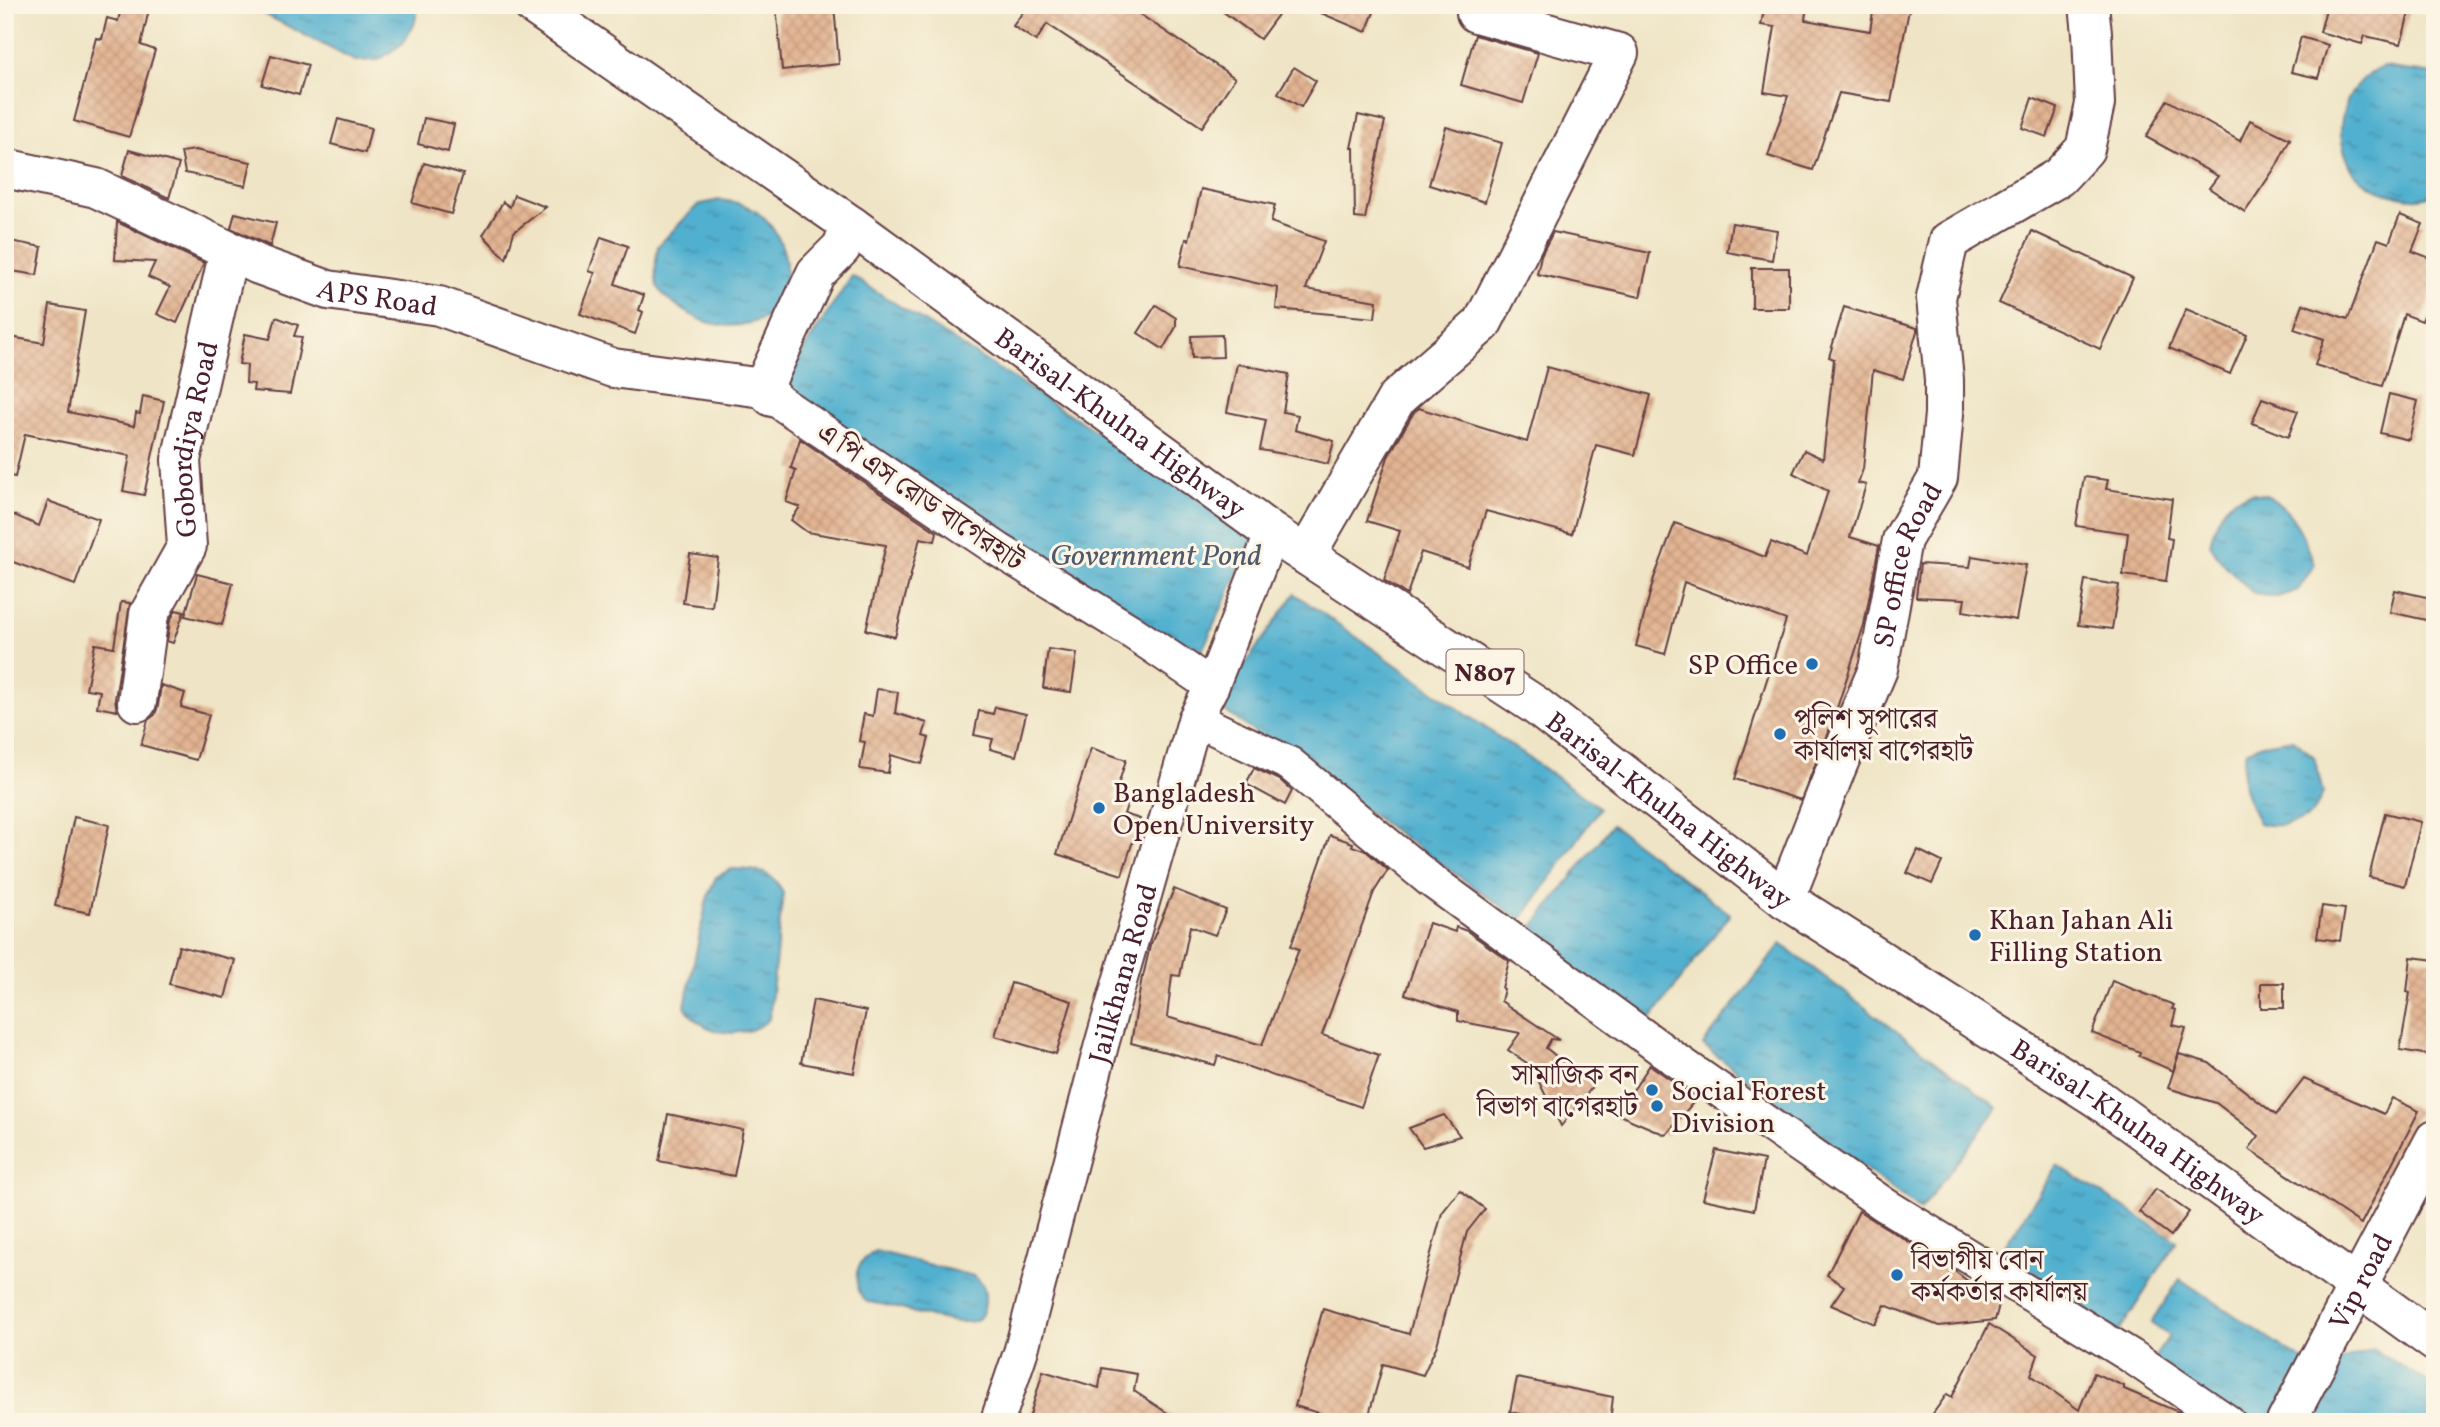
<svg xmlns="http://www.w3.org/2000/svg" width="2440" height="1427" font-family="Vollkorn,'Noto Serif Bengali',serif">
<defs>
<pattern id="water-ripples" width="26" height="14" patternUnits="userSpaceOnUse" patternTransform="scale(1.75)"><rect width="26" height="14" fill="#51b0cf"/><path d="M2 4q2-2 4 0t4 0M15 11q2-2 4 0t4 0" fill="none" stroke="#458fa8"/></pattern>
<pattern id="building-cross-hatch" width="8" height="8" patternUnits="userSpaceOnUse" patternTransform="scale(1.75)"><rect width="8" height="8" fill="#e2b492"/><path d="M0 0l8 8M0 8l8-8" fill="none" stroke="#c39a7e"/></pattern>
</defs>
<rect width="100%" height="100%" fill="#fcf5e5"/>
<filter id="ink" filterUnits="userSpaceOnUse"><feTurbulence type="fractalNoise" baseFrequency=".0143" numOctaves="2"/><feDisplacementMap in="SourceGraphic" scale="14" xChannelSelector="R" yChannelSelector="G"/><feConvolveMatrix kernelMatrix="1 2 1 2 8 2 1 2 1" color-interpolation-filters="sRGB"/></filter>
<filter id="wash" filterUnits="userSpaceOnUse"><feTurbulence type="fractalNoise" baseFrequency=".00686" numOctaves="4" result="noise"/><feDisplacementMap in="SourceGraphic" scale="28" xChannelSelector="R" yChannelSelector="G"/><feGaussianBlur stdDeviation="1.57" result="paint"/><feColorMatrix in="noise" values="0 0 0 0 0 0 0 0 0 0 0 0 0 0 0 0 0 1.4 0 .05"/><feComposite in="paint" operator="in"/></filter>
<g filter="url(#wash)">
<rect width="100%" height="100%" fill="#efe4c5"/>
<g fill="url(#water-ripples)" stroke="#4e687d" stroke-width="2">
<polygon points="247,5 419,5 414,25 403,43 379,60 355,61"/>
<path d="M 2383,67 L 2435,74 L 2435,194 C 2417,200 2410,199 2392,194 C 2378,190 2365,185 2355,173 C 2351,169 2349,163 2347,158 C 2332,123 2347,82 2383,67 Z"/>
<path d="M 719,200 C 727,201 738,202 746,206 C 771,217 788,247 786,274 C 784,289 776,303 770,316 C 736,331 709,329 679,307 C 670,301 661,295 657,284 C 654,272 656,258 658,246 L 698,205 Z"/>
<polygon points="852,276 1256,533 1195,666 777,390"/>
<path d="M 2252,493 C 2257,494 2264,494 2268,496 C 2292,508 2307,541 2314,565 L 2298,590 L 2278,597 L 2269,597 L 2252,592 L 2219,559 L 2210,544 C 2217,517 2222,499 2252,493 Z"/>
<polygon points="1295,594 1600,808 1521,920 1216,705"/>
<path d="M 2293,739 L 2314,757 L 2323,793 C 2320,798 2317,808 2313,813 C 2301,824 2274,828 2259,823 C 2245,795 2238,783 2246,751 L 2262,744 Z"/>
<polygon points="1612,825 1730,914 1647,1024 1528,934"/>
<path d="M 732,869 C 756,870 772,869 783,893 L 769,1019 C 751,1036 721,1037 700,1023 C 693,1019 689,1012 685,1006 L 707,899 L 716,877 Z"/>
<polygon points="1781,944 1998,1108 1920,1210 1703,1045"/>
<polygon points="2057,1165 2177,1241 2104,1355 1984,1279"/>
<path d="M 875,1251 L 973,1276 C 982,1282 985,1286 985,1298 C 985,1304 984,1313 979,1318 C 962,1333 890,1302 867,1302 C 857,1294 853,1274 861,1263 C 864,1259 871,1255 875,1251 Z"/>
<polygon points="2180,1279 2306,1363 2267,1422 2245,1422 2152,1361 2169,1336 2151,1323"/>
<polygon points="2373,1349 2435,1386 2435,1422 2301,1422 2336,1362"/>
</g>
<g id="blocks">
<g fill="url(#building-cross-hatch)">
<polygon points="122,5 150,5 141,45 155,50 129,137 74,121 96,38 102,39 107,18 118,21"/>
<polygon points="776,5 834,5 839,64 782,70"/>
<polygon points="1019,5 1126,5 1235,78 1202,127 1047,24 1036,41 1013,26 1025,9"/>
<polygon points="1214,5 1285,5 1260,39"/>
<polygon points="1302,5 1377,5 1366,32"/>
<polygon points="1765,5 1807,5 1805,20 1870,31 1874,5 1910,5 1891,102 1839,93 1813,170 1768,156 1788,96 1764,92 1775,27 1761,25"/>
<polygon points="2327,5 2411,5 2401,44 2365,36 2362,44 2320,32"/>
<polygon points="1475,35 1538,53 1523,103 1461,85"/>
<polygon points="2301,37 2328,45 2318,78 2291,72"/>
<polygon points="271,55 308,65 299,95 262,85"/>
<polygon points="1294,67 1316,81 1301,107 1278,93"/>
<polygon points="2032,98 2058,108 2047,137 2022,128"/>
<polygon points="2167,100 2240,141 2250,120 2290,139 2277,165 2245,212 2209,188 2218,176 2146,137"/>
<polygon points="1358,115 1385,121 1365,219 1355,218 1354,148 1351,148"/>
<polygon points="424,118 454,124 448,152 418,144"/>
<polygon points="338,119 371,128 365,153 331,144"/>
<polygon points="1446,127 1502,143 1485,202 1429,185"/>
<polygon points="129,150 179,164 169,198 122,176"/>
<polygon points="195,150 251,162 246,186 185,173 181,152"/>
<polygon points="424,163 463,174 451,214 412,203"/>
<polygon points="1201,189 1275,205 1271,222 1324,241 1306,289 1377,301 1375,318 1276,309 1278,288 1180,266 1186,239 1189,240"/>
<polygon points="514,195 546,207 514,232 506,259 483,235 503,202 510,207"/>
<polygon points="235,213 276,223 270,246 231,228"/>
<polygon points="2400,215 2423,224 2412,251 2435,260 2435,285 2422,321 2404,314 2382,386 2315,365 2324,339 2294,329 2303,304 2348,319 2378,239 2389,243"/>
<polygon points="117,222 204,263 177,323 157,314 170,287 148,277 155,262 115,260"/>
<polygon points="1732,223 1777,230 1772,260 1727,252"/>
<polygon points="2032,231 2133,278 2100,349 1999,303"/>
<polygon points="1553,232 1650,253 1640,297 1537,274 1541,255"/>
<polygon points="601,237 628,246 615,284 644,295 639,310 643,312 635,334 580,314 595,273 589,271"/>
<polygon points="5,240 42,247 37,275 5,270"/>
<rect x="1752" y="268" width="37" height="40"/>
<polygon points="50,305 85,311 68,412 134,426 136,413 140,414 143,396 164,401 144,495 123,491 130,456 25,434 15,477 5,475 5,336 44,343"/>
<polygon points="1156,305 1176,318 1176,327 1163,349 1138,333"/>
<polygon points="1844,307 1917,328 1917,331 1903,379 1873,370 1863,469 1858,483 1866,485 1850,537 1879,546 1864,625 1835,714 1801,800 1735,779 1786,620 1684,582 1665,654 1636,646 1654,578 1675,523 1765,557 1771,542 1807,556 1828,491 1793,473 1804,450 1823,459 1834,359 1829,357"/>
<polygon points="2186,309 2247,335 2230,374 2169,348"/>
<polygon points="276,317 298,325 294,336 302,337 290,394 253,391 254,384 246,383 247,365 239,364 245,334 270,339"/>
<polygon points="1222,335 1223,357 1192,358 1191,336"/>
<polygon points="1237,364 1289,374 1283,412 1298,415 1295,430 1334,441 1328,464 1290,455 1260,450 1266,420 1227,412"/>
<polygon points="1547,367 1651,395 1635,455 1596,445 1572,534 1486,511 1468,567 1421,552 1407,595 1384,580 1400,531 1367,521 1388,457 1414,412 1419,408 1527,442"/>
<polygon points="2389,394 2418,401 2409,440 2380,433"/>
<polygon points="2262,398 2298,411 2288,437 2252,423"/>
<polygon points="800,439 937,532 935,541 920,538 895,637 866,630 886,545 807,532 791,520 800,507 786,502 796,470 791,468"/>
<polygon points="2084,477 2108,480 2106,489 2172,499 2167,538 2172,539 2166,581 2123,575 2128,533 2076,526"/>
<polygon points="48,501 99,519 75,585 5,559 5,511 39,526"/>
<polygon points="690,554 718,558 712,607 683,603"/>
<polygon points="1972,556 2026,565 2016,620 1963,611 1965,599 1916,597 1920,564 1970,567"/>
<polygon points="197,574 233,583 222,625 185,616"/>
<polygon points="2085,580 2119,585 2112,629 2078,625"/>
<polygon points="2395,590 2435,599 2435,622 2390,612"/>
<polygon points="121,602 130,603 115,699 117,711 97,707 100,691 86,689 95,644 114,647"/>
<polygon points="176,610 184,612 173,643 167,641 170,621"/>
<polygon points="1048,649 1077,653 1071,692 1043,688"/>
<polygon points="161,685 185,693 181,707 209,715 196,760 141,745 148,720 155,715 158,706"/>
<polygon points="877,689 898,692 895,713 927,723 923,736 929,738 922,764 891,755 888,773 860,769 865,742 859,741 864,714 873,716"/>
<polygon points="995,707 1026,714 1016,756 990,749 993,739 974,735 979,711 993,714"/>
<polygon points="1091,748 1126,760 1114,798 1128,802 1124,814 1140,819 1122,875 1057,854"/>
<polygon points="1254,768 1280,780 1292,791 1285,805 1246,784"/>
<polygon points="2385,813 2421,822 2405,886 2369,877"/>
<polygon points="74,817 109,825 90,913 55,906"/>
<polygon points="1330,835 1353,843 1352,846 1366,851 1388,870 1374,892 1322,1035 1379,1055 1361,1107 1218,1056 1215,1065 1131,1043 1142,977 1143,977 1150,946 1174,889 1226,910 1215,935 1190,926 1180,976 1172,975 1167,1017 1262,1045 1299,949 1291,946"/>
<polygon points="1918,850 1942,862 1932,884 1907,873"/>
<polygon points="2322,906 2345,909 2340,941 2317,938"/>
<polygon points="1429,923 1455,932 1456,927 1467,931 1509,961 1502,988 1504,989 1501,1001 1559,1040 1551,1039 1546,1048 1593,1086 1561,1126 1531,1066 1508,1050 1520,1033 1458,1021 1458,1012 1405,994"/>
<polygon points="179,946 235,960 225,998 169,984"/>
<polygon points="2411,957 2435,960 2435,1056 2400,1050 2410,993 2407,992"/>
<polygon points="2112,981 2174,1005 2172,1009 2176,1010 2172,1025 2186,1028 2173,1071 2139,1056 2140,1052 2092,1033"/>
<polygon points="1011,983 1072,1001 1056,1054 995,1036"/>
<rect x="2261" y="983" width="23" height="25"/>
<polygon points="813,1000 866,1011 854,1073 801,1063"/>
<polygon points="2179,1054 2209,1063 2276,1115 2304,1079 2384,1114 2392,1098 2419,1111 2361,1224 2249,1149 2259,1136 2216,1103 2168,1088"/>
<polygon points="1650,1065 1697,1098 1666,1135 1617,1114"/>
<polygon points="668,1114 743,1130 734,1176 659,1161"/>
<polygon points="1444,1115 1460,1136 1423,1147 1409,1128"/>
<polygon points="1716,1150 1764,1160 1754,1210 1703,1199"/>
<polygon points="2156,1189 2189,1212 2171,1236 2139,1212"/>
<polygon points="1460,1190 1485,1209 1467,1232 1437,1345 1423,1375 1383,1364 1367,1422 1350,1422 1295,1406 1323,1309 1409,1334 1442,1213"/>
<polygon points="1859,1211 1948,1266 1999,1305 1995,1320 1939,1326 1885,1305 1875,1324 1831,1305 1844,1286 1827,1275"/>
<polygon points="1989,1324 2038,1355 2031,1375 2079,1410 2094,1373 2124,1386 2124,1389 2181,1413 2193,1422 1927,1422 1947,1394 1952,1397"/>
<polygon points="1102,1368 1137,1374 1134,1391 1181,1422 1168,1422 1130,1414 1129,1422 1028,1422 1043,1371 1099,1388"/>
<polygon points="1517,1378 1613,1397 1610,1422 1563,1422 1510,1412"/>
</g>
</g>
</g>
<g filter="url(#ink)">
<use href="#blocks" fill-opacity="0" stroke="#633d42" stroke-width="2"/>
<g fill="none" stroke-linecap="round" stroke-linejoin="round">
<defs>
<g id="street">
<polyline points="772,397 999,550 1129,630 1212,686"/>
<polyline points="1195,719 1290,764 1429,879 1675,1059 1885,1205 2131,1356 2228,1422"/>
<path id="s1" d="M 997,1422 L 1021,1351 L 1102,1043 L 1195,719 L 1212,686 L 1272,533"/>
</g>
<g id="secondary">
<path id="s2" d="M 5,168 L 96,188 L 259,265 L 328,290 L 439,306 L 613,368 L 763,388 L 772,397"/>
<polyline points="763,388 816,273 841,248 852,226"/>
<polyline points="1306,555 1397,398 1482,324 1619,53 1476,13 1476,5"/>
<path id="s3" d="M 137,702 L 149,614 L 187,546 L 181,460 L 229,251"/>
<path id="s4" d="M 1785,899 L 1836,769 L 1878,669 L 1902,540 L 1938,478 L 1944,414 L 1944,380 L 1936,298 L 1949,241 L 2059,177 L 2085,149 L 2095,104 L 2092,33 L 2089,5"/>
<path id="s5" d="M 2286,1422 L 2435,1139"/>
</g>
<g id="highway">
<path id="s6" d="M 533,5 L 852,226 L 1272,533 L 1535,705 L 1785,899 L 2097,1098 L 2435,1342"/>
</g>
</defs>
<use href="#street" stroke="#633d42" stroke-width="37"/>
<use href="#secondary" stroke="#633d42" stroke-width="42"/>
<use href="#highway" stroke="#633d42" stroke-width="42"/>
<use href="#street" stroke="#fff" stroke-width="33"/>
<use href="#secondary" stroke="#fff" stroke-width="38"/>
<use href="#highway" stroke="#fff" stroke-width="38"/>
</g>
</g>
<g fill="#1f6fb2" stroke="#fcf5e5" stroke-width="2.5">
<circle cx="1812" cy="664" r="7"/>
<circle cx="1780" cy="734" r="7"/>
<circle cx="1099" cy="808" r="7"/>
<circle cx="1975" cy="935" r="7"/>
<circle cx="1652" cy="1090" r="7"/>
<circle cx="1657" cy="1106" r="7"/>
<circle cx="1897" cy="1275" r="7"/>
</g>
<g text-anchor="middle" stroke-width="6" stroke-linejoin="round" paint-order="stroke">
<rect fill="#fcf5e5" stroke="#7f5f63" stroke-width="2" x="1446.5" y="649.5" width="77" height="45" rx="5"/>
<g font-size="26" font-weight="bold" fill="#4a1f2b">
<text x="1485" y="681">N807</text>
</g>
<g font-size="28" fill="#4a1f2b" stroke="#fcf5e5">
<text dy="10" stroke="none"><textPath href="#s2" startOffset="397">APS Road</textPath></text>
<text dy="10" stroke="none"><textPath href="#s6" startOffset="721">Barisal-Khulna Highway</textPath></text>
<text dy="10" stroke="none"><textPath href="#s3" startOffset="275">Gobordiya Road</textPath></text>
<text transform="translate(921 496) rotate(34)" y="10">এ পি এস রোড বাগেরহাট</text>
<text dy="10" stroke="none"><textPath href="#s4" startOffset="357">SP office Road</textPath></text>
<text dy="10" stroke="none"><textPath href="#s6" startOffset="1393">Barisal-Khulna Highway</textPath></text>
<text dy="10" stroke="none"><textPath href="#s1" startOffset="466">Jailkhana Road</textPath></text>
<text dy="10" stroke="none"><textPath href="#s6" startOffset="1962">Barisal-Khulna Highway</textPath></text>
<text dy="10" stroke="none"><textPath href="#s5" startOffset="159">Vip road</textPath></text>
</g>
<g font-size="28" fill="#4a1f2b" stroke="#fcf5e5" text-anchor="start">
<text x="1798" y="674" text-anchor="end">SP Office</text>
<text x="1794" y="728">পুলিশ সুপারের<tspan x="1794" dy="32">কার্যালয় বাগেরহাট</tspan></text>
<text x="1113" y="802">Bangladesh<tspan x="1113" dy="32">Open University</tspan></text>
<text x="1989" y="929">Khan Jahan Ali<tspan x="1989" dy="32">Filling Station</tspan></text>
<text x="1638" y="1084" text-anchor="end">সামাজিক বন<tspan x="1638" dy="32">বিভাগ বাগেরহাট</tspan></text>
<text x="1671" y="1100">Social Forest<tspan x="1671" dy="32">Division</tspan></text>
<text x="1911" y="1269">বিভাগীয় বোন<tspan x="1911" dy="32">কর্মকর্তার কার্যালয়</tspan></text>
</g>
<g font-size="30" font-style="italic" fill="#4d596d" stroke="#fcf5e5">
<text x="1156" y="565">Government Pond</text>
</g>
</g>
<rect width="2440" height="1427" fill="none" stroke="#fcf5e5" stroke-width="28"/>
</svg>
